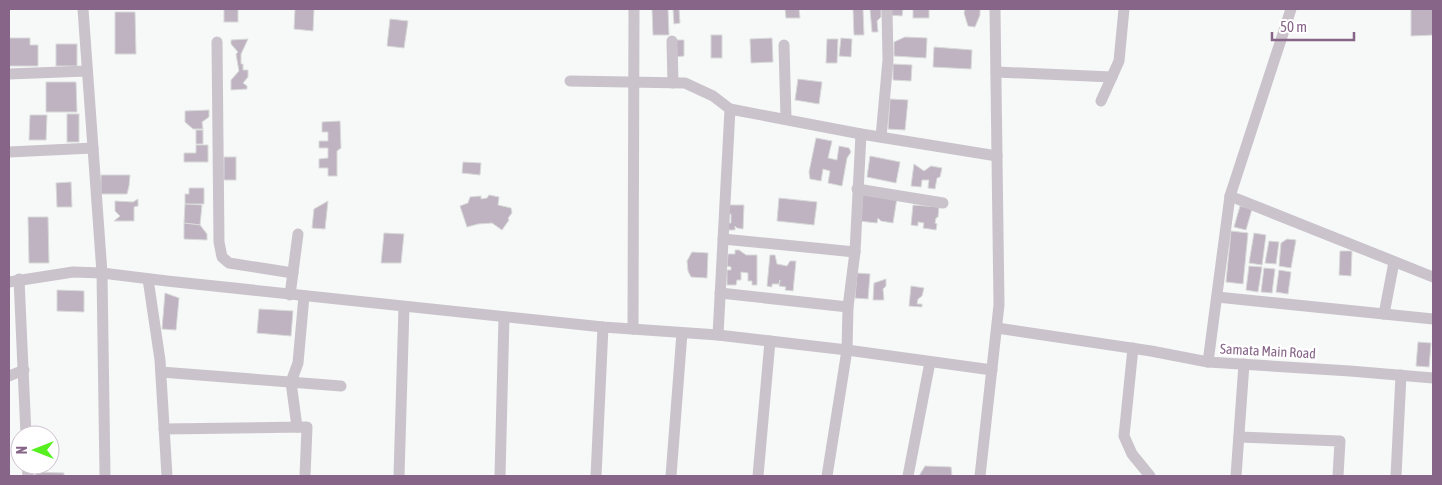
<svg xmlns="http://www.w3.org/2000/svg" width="1442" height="485" font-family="'Asap Condensed',sans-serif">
<rect width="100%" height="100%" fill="#f6f9f7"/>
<g fill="#bfb2c1" stroke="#d8dad9">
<rect x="224" y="9" width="14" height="13"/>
<polygon points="295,9 314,9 313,31 294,29"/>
<polygon points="652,9 668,9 669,35 653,35"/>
<polygon points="673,9 679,9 680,23 674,24"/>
<polygon points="785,9 799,9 800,18 786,18"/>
<polygon points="853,9 863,9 864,35 854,35"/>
<polygon points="870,9 881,9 881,17 877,21 878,32 872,32"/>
<polygon points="889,9 903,9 902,16 888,15"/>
<rect x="913" y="9" width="16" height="9"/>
<polygon points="965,9 980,9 980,15 975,27 968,26 964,13"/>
<polygon points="1411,9 1433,9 1433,35 1411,36"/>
<polygon points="115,12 135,12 136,54 115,54"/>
<polygon points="390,19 408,21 404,48 387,46"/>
<rect x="711" y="35" width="11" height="23"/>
<polygon points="905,37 927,38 926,58 894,56 894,42"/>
<polygon points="9,38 30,38 30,45 38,45 38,66 9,66"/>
<polygon points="772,38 773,62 751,63 750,39"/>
<polygon points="841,38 852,39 851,57 839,56"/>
<polygon points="248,39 241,54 241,64 243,64 243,70 248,70 248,77 243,83 247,86 247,89 231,90 231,80 239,71 236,54 238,52 231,44 231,40"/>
<polygon points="827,39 838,39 837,63 826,63"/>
<polygon points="675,40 684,40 684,56 675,57"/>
<rect x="56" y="44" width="21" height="22"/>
<polygon points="934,47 972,50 971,69 933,67"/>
<polygon points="893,64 912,65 911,81 893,80"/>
<polygon points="798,79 822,82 819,104 795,100"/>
<polygon points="46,82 76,82 77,112 46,112"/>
<polygon points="890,99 908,100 905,130 888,129"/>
<polygon points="209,110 209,117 202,122 203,129 193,129 185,122 185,111"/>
<rect x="67" y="114" width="12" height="28"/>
<polygon points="30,115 47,115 46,140 29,140"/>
<polygon points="340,121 341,148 337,151 337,176 328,176 328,168 319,168 319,159 328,158 328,148 319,148 319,141 328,141 328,132 322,132 322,122"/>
<rect x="196" y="130" width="7" height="14"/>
<polygon points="816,138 832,141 828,158 837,160 839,146 849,148 851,152 847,158 842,186 828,183 830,171 823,169 821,181 810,179 809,172"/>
<polygon points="196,145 208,145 208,162 184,162 184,153 196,153"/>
<polygon points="870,156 900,162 896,183 867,177"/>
<rect x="224" y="157" width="12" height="23"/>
<polygon points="463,162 481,163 480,175 462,173"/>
<polygon points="914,164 924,171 931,166 942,168 940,177 937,178 935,189 928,188 929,180 922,180 921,187 911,186"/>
<polygon points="101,175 130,175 129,186 127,194 101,194"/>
<polygon points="71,182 72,207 57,207 56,183"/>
<polygon points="189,188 204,188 204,204 185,204 185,194 189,194"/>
<polygon points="863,193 897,198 893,223 881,221 878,218 877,223 859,221"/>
<polygon points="489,195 499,197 498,205 511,208 512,213 508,218 509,220 502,230 492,223 478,224 467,227 460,206 468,203 470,197 481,196 481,199 487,198"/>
<polygon points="779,198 817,202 814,225 777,221"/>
<polygon points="138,199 138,206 134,207 134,221 114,221 120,216 115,211 115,201 133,202"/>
<polygon points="328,201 325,229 312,228 314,209"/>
<polygon points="185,204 202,205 200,225 184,223"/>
<polygon points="727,205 744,205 743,229 737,228 735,226 735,230 728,230 728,223 731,223 731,214 726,214"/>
<polygon points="913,205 939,207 938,217 936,218 935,223 937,224 936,230 923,228 924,223 918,222 918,226 911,225"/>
<polygon points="1240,206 1252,209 1246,230 1234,227"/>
<polygon points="28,217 48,217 49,263 29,263"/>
<polygon points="184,223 200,225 207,234 207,240 184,239"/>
<polygon points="1231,231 1248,233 1243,284 1226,282"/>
<polygon points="384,233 404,234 401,263 381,263"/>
<polygon points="1254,233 1266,235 1262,265 1249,263"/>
<polygon points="1287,239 1296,240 1291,268 1279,266 1281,243"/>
<polygon points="1269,241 1279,242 1276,264 1265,263"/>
<polygon points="735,250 739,250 746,255 757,255 757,285 752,285 752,281 748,281 748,273 741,272 741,280 737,280 736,285 727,285 727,270 731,270 731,267 727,266 728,254 735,254"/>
<polygon points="1340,251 1352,251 1351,276 1339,275"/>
<polygon points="692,252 708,253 707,278 691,277 688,271 687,261"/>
<polygon points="770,255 775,255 777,264 787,266 790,261 796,261 793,291 785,290 786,287 779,286 780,280 779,284 772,284 772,287 767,286"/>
<polygon points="1249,266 1262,267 1258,292 1246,290"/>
<polygon points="1264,268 1275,269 1272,293 1261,292"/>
<polygon points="1279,270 1291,272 1288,294 1276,292"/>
<polygon points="857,273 870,274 868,299 855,298"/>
<polygon points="886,279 886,286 883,289 884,300 873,300 874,283"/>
<polygon points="911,286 924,288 922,296 918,299 917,304 922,304 922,307 909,306"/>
<polygon points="57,290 84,291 84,312 57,311"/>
<polygon points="165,293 179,298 176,330 162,329"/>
<polygon points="259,309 293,311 291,336 257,333"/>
<polygon points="1418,342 1431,343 1429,367 1416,366"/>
<polygon points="925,466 951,467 952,476 919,476"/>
<polygon points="36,472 64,473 64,476 35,476"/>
</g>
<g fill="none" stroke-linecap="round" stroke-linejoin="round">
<g stroke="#cbc3cc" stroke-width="11">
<polyline points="83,9 102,273 105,476"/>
<polyline points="1291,9 1230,196 1208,362 1350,371 1433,378"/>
<polyline points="672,41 673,83"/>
<polyline points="217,42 219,242 222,257 229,263 293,273"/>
<polyline points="784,45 786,119"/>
<polyline points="996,72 1112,77"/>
<polyline points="9,74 87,71"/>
<polyline points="570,81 685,83 713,96 730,109 861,134 997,156"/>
<polyline points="1101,101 1119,61 1124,9"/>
<polyline points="881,137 888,60 887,9"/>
<polyline points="9,152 93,148"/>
<polyline points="857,189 943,203"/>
<polyline points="1230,196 1433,277"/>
<polyline points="723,239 855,252"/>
<polyline points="19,279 26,435"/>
<polyline points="148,279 160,360 167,476"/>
<polyline points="9,282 73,272 102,273 167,281 603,327 718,335 847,350 992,370"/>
<polyline points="720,293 848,307"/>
<polyline points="290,295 298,234"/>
<polyline points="1217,297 1433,319"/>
<polyline points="1384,314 1394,262"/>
<polyline points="997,328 1151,351 1208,362"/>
<polyline points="633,329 634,9"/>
<polyline points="718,335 730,109"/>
<polyline points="1133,348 1124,436 1132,454 1150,476"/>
<polyline points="161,372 341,386"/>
<polyline points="9,376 24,370"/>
<polyline points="297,427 291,382 298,363 304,296"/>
<polyline points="164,429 307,427 305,476"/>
<polyline points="1239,437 1340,441 1338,476"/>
<polyline points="27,465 28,476"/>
<polyline points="399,476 404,307"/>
<polyline points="500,476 504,317"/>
<polyline points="596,476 603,327"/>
<polyline points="671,476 682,333"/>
<polyline points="758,476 770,341"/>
<polyline points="827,476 847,350 848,307 855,252 861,134"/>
<polyline points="908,476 930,362"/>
<polyline points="980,476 999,305 995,9"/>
<polyline points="1236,476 1244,364"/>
<polyline points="1396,476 1401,375"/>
</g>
</g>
<g text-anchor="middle" stroke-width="5" stroke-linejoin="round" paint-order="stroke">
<g font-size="14" fill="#876589" stroke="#fff">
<text transform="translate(1268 351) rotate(3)" y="5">Samata Main Road</text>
</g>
</g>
<rect width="1442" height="485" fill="none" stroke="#876589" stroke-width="20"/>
<g transform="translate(35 450) rotate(270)"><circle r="24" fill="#ffffff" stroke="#cfc1d0"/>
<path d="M0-4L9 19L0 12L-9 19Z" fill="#56ef1f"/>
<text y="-8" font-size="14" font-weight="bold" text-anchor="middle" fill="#876589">N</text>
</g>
<path d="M1272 32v8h82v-8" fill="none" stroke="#876589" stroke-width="2.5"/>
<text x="1280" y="32" font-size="15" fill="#876589" stroke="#ffffff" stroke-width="4" paint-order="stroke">50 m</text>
</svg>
